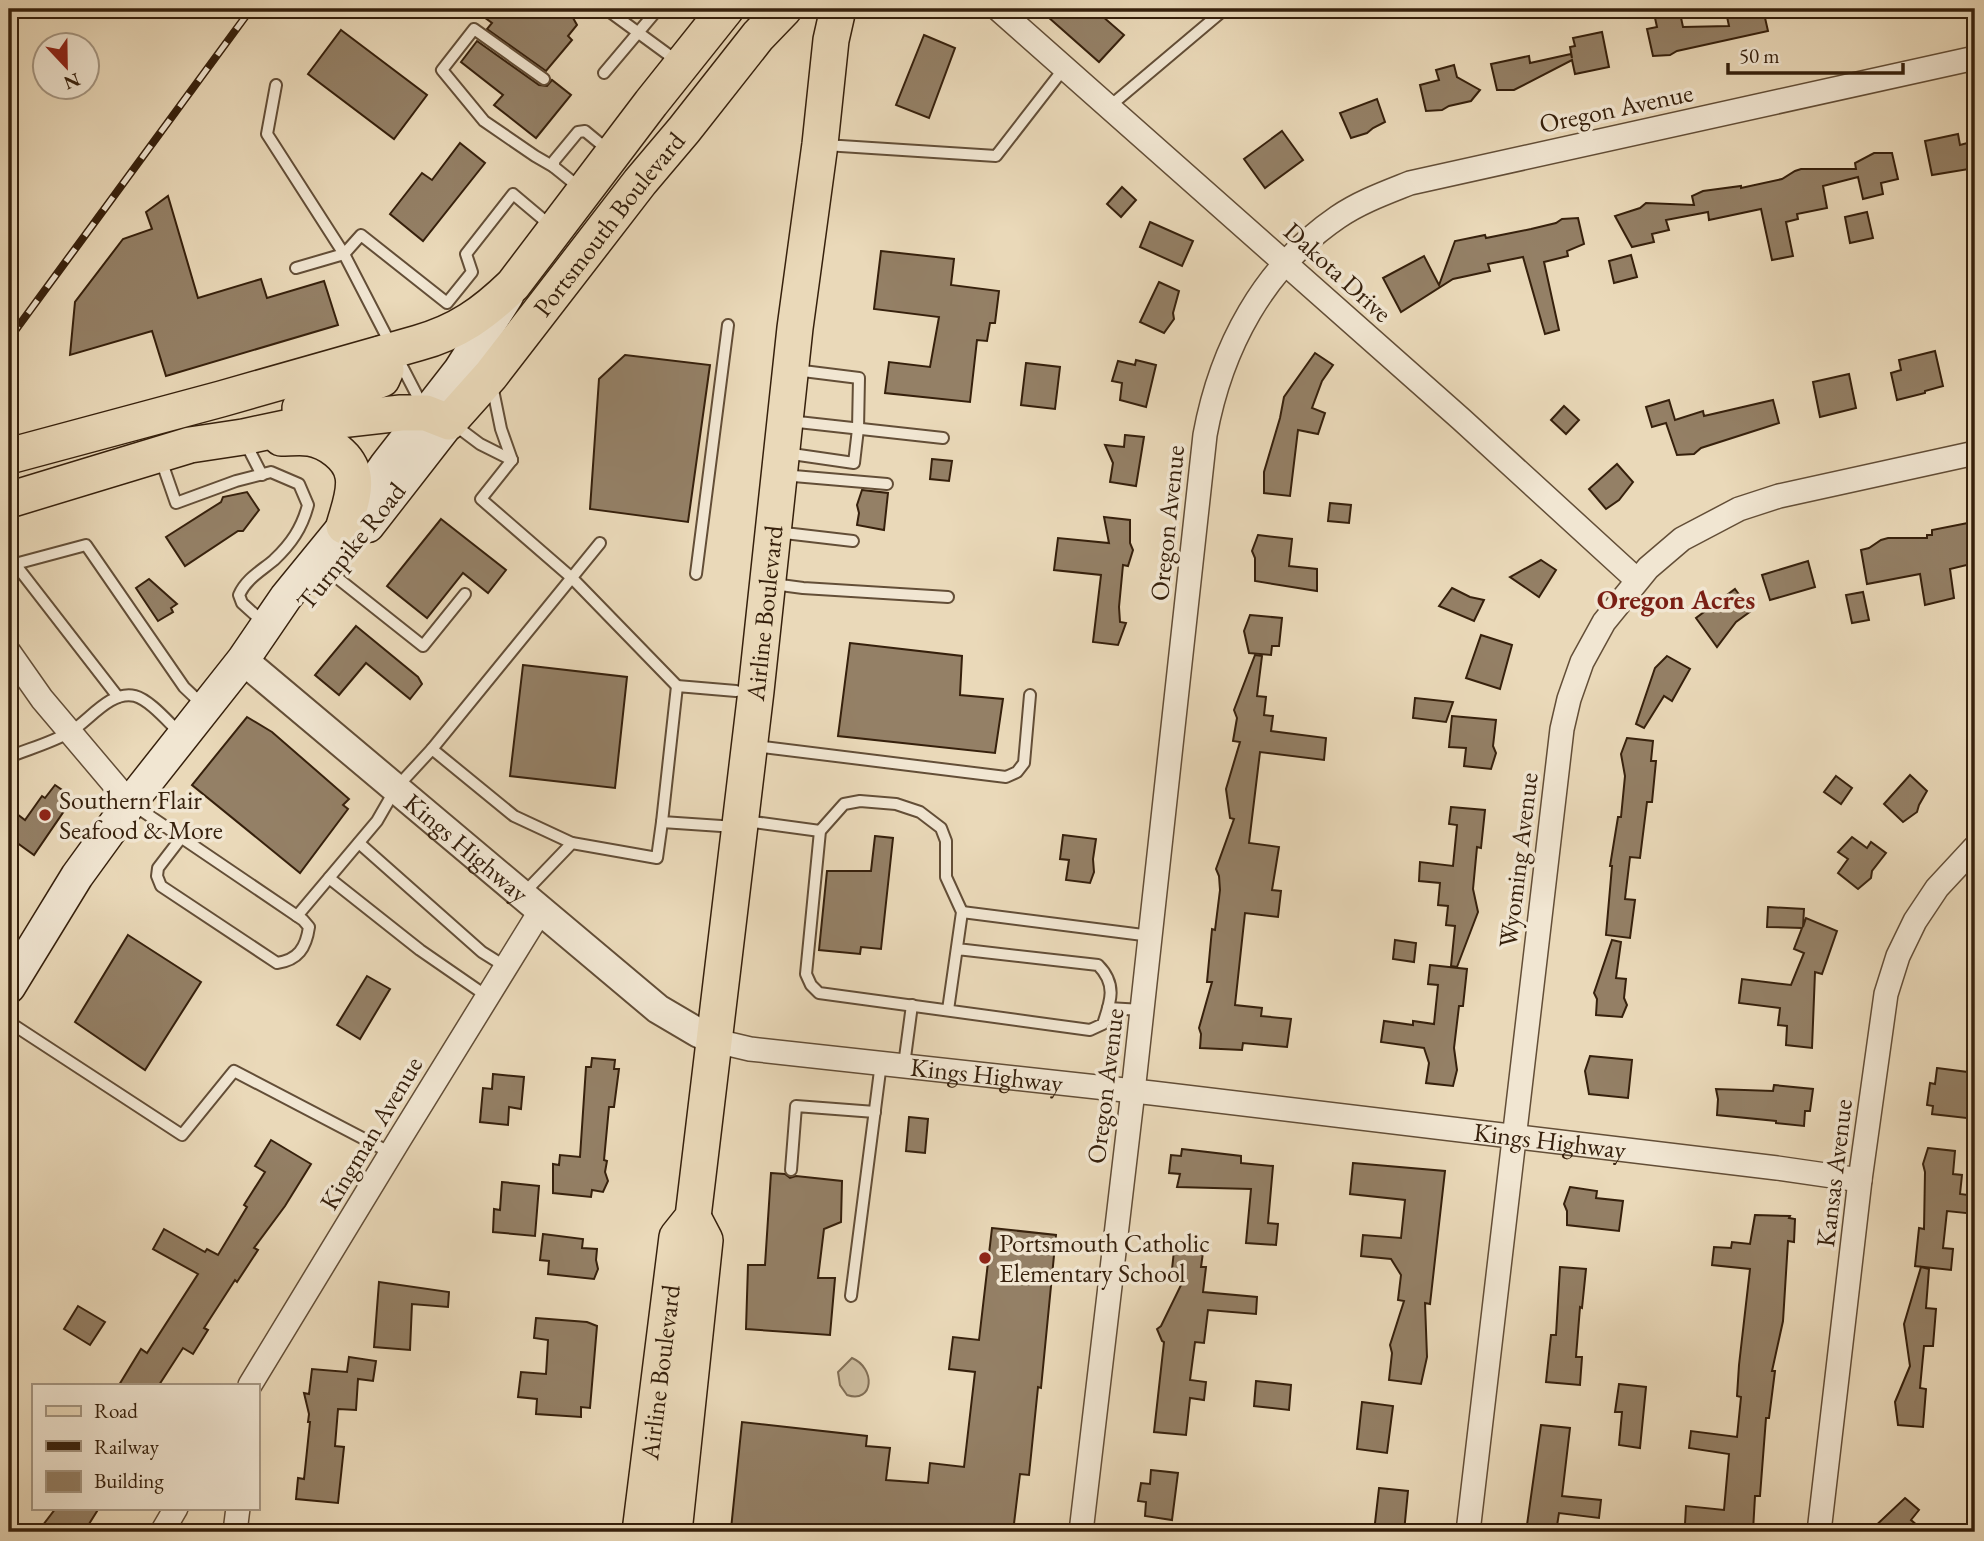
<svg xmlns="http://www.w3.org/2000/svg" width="1984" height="1541" font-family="'EB Garamond',serif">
<rect width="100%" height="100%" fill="#ead9b9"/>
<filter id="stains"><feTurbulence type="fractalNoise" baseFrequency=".00286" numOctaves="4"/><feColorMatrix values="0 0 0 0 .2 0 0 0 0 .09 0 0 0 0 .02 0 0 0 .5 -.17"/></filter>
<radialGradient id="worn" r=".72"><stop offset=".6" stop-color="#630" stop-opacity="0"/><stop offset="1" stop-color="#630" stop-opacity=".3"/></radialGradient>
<path fill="#cbba9c" stroke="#806d54" stroke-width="2" d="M 852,1358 C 876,1368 874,1404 847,1395 L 840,1385 L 838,1372 Z"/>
<g fill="#948066" stroke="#36200c" stroke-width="2">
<polygon points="473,9 568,9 577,25 568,36 572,40 546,71 487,29 492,23"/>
<polygon points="1039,9 1094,9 1124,35 1099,62"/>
<polygon points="1741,9 1763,9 1768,31 1677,51 1670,55 1653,56 1647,29 1657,27 1655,18 1680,13 1683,27 1729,26 1726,12"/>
<polygon points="341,30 427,95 394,139 308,74"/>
<polygon points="1602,32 1609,67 1575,74 1572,60 1514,90 1497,90 1491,64 1529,56 1530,63 1571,54 1572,58 1570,47 1575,46 1573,38"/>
<polygon points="924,35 955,48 929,118 896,105"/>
<polygon points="477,41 539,85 547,86 552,80 571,95 536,138 494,105 503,95 461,62"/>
<polygon points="1454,65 1457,77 1480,90 1471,101 1449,106 1442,110 1426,111 1420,85 1439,80 1436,70"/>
<polygon points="1377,99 1385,122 1373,128 1367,133 1351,138 1340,113"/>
<polygon points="1282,131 1303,160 1265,188 1244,159"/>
<polygon points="1958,134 1960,145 1971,142 1975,168 1932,175 1925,141"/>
<polygon points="460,143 485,163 423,241 390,214 422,173 432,180"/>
<polygon points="1874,153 1892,153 1898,179 1881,183 1883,194 1863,199 1858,177 1823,186 1827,208 1797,214 1798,219 1786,222 1793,256 1772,260 1761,209 1709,220 1708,212 1666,220 1669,230 1652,234 1654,242 1632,247 1615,216 1640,208 1646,203 1694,205 1692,196 1703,191 1741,186 1741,188 1782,179 1795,171 1801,169 1856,169 1855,163"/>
<polygon points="1122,187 1136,200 1121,217 1107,204"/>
<polygon points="168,196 198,298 261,279 267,298 324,281 338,325 166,376 152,331 70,355 75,302 123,239 152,229 146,212"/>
<polygon points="1867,212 1873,238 1850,243 1845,217"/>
<polygon points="1578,218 1584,244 1567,251 1568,256 1544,262 1559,330 1545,334 1523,257 1488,264 1490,271 1453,279 1401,312 1383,278 1424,256 1439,285 1455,241 1485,235 1486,238 1531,229 1556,223 1562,219"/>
<polygon points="1150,222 1193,241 1182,266 1140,247"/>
<polygon points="881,251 954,259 951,285 999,291 995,323 990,323 987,341 977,340 970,402 885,393 889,362 930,367 939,317 874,309"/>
<polygon points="1631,255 1637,277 1614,283 1609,261"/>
<polygon points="1159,282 1179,291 1173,313 1174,319 1164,333 1140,322"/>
<polygon points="1935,351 1943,386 1925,391 1925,393 1897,400 1891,373 1901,370 1899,360"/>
<polygon points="1315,353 1333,365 1322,381 1312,408 1325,413 1318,434 1298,430 1290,496 1264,493 1264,472 1280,418 1284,397"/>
<polygon points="625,355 710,365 688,522 590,509 599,379"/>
<polygon points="1136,360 1156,365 1146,407 1120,400 1122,383 1112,381 1118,361 1135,365"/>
<polygon points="1026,363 1060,367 1055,409 1021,405"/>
<polygon points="1849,374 1856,408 1820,417 1813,382"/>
<polygon points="1669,400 1675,420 1703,411 1704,416 1773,400 1779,423 1701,448 1694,454 1677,455 1666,423 1652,427 1646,407"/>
<polygon points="1564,406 1579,420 1566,434 1551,420"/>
<polygon points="1125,435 1144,437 1136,486 1110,482 1113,463 1105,445 1124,447"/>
<polygon points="932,459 952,461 949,481 930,479"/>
<polygon points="1617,464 1633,482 1619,500 1606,509 1589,489"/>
<polygon points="862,490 888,493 884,530 857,525 859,513 857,505"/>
<polygon points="247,492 259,510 243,531 238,531 185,566 166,537 221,502 223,497"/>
<polygon points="1330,503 1351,505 1349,523 1328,521"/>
<polygon points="1104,517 1130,520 1130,543 1133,550 1128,566 1123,565 1119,607 1120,622 1126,623 1118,645 1093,642 1101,575 1054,570 1058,538 1109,543"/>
<polygon points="441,519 506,570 488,593 463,573 427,618 387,586"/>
<polygon points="1973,522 1975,533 1975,563 1950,569 1954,598 1925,605 1920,574 1867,584 1861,550 1869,548 1881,540 1888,538 1927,538 1927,535 1932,535 1932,530"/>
<polygon points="1258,535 1292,539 1289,566 1317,569 1317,591 1255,581 1255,558 1252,551"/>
<polygon points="1541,560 1556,570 1539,597 1510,577"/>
<polygon points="1808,561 1815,587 1770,600 1762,575"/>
<polygon points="149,579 177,604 171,608 173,612 158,621 136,588"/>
<polygon points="1452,588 1470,597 1484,600 1474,621 1439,606"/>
<polygon points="1735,589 1751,611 1736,622 1717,647 1696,618"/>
<polygon points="1863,592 1869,620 1852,623 1846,595"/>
<polygon points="1250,615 1282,618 1279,646 1272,646 1271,655 1249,653 1244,631"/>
<polygon points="356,626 418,677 422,684 410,699 366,663 339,695 315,675"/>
<polygon points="1481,635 1512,645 1500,689 1466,678"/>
<polygon points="850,643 962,656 960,695 1003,699 995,753 838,736"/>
<polygon points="1255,655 1262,656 1257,696 1266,697 1264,715 1273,716 1271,731 1326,738 1324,760 1260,752 1249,843 1279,847 1272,890 1281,891 1278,917 1245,913 1235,1005 1262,1008 1261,1016 1291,1019 1287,1047 1243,1043 1242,1050 1200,1048 1201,1034 1199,1028 1212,982 1207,982 1212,929 1215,930 1220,890 1219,876 1216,869 1234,819 1230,818 1226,789 1240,742 1233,741 1237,718 1234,710"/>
<polygon points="1667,656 1690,669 1672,701 1664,696 1644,728 1636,724 1655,668"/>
<polygon points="523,665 627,677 615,788 510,776"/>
<polygon points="1415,698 1453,702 1446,722 1413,718"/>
<polygon points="1452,716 1496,720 1493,746 1496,753 1491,769 1464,766 1466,748 1449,747"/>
<polygon points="247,717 272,732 349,799 343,805 348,809 300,873 192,785"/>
<polygon points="1627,738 1653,741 1651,761 1656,761 1652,802 1647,802 1640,858 1630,857 1625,899 1635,900 1630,938 1606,935 1612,866 1610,866 1618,817 1621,817 1625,776 1621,754"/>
<polygon points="1910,775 1927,791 1919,805 1917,812 1903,822 1884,804"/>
<polygon points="1836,776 1852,788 1841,804 1824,792"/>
<polygon points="55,785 71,796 62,809 64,811 34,855 9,837 9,808 25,820 42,796 45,798"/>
<polygon points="1451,807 1485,810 1481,848 1477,847 1473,889 1478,912 1457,967 1451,966 1455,926 1446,925 1448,906 1438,905 1440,883 1419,881 1420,862 1453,866 1457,825 1449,824"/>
<polygon points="1063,835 1096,839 1093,859 1094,872 1090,883 1066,880 1069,860 1060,859"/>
<polygon points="875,836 893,838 881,949 861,947 860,954 819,950 827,871 871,871"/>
<polygon points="1852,837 1867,848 1871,842 1886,853 1872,871 1871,878 1858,889 1838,873 1848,859 1838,852"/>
<polygon points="1768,907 1804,909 1803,927 1806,918 1837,931 1822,974 1815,972 1812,1048 1786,1045 1787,1026 1778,1025 1780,1008 1739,1003 1742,979 1791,985 1804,953 1794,949 1802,928 1767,927"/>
<polygon points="128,935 201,982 145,1070 75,1022"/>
<polygon points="1395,940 1416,943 1414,962 1393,959"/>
<polygon points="1612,940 1621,942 1616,978 1626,979 1624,998 1627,1005 1622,1017 1596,1015 1597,999 1594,993"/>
<polygon points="1430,965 1467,969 1463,1006 1459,1006 1454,1048 1457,1070 1453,1086 1426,1083 1429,1063 1424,1048 1381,1042 1384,1021 1413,1025 1413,1021 1434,1024 1438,985 1428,984"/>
<polygon points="367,976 390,989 360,1039 337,1025"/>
<polygon points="1590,1056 1632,1060 1628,1098 1589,1094 1585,1071"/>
<polygon points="592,1058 615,1060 614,1069 619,1069 614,1107 609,1107 604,1160 607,1161 605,1172 608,1181 603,1192 592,1190 591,1197 553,1193 553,1164 559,1165 560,1155 580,1157 586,1067 591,1067"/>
<polygon points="1937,1068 1975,1073 1975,1119 1932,1114 1933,1106 1927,1105 1930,1083 1935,1084"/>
<polygon points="493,1074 524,1077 521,1109 509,1107 508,1125 480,1122 483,1088 492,1089"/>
<polygon points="1774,1085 1813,1089 1810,1111 1805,1111 1804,1126 1776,1123 1776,1121 1717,1115 1718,1099 1716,1089 1773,1091"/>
<polygon points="909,1117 928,1119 925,1153 906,1151"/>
<polygon points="271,1140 311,1164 285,1206 254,1248 258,1250 237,1282 235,1280 204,1328 208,1330 193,1354 183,1348 159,1385 119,1385 141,1349 147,1353 198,1274 153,1249 164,1229 205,1252 207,1249 218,1255 247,1207 244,1205 265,1172 255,1166"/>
<polygon points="1928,1148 1955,1151 1953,1174 1962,1175 1960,1194 1975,1196 1975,1214 1947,1211 1943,1248 1953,1249 1951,1270 1915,1266 1919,1228 1924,1229 1925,1172 1923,1164"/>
<polygon points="1182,1149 1241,1156 1241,1163 1273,1166 1268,1223 1278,1224 1276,1245 1246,1243 1251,1189 1177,1187 1180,1174 1169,1173 1171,1155 1181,1156"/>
<polygon points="1353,1163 1445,1171 1430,1304 1425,1303 1427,1357 1421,1384 1389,1380 1392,1353 1390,1345 1404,1301 1398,1300 1401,1275 1391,1259 1361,1256 1363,1235 1401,1238 1405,1200 1350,1194"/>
<polygon points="771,1173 785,1174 790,1178 796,1176 842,1181 841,1222 824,1229 818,1278 835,1278 830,1335 746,1329 748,1265 765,1265"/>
<polygon points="502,1182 539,1186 535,1236 493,1232 494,1209 500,1210"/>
<polygon points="1570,1187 1597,1191 1596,1198 1623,1201 1619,1231 1567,1225 1567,1211 1564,1204"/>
<polygon points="1755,1215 1790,1216 1789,1218 1795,1219 1794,1242 1788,1241 1783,1321 1772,1371 1775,1371 1769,1418 1766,1418 1760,1496 1755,1496 1753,1531 1685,1524 1686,1506 1724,1510 1729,1454 1689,1448 1691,1431 1737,1437 1741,1397 1737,1396 1739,1365 1750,1269 1712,1265 1714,1247 1731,1248 1732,1242 1750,1244"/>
<polygon points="992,1228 1056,1235 1041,1388 1038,1387 1029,1475 1020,1474 1013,1532 743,1532 743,1530 731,1529 742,1422 867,1436 866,1446 890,1448 886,1480 928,1483 930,1463 964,1467 975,1372 949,1369 953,1337 979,1340"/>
<polygon points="543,1234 583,1239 582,1248 597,1249 596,1260 598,1269 594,1279 548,1274 549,1261 540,1260"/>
<polygon points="1175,1242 1204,1245 1201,1267 1206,1267 1203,1292 1257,1297 1256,1314 1208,1310 1204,1343 1195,1342 1190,1380 1206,1382 1204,1400 1190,1398 1186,1435 1154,1432 1164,1342 1162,1341 1157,1329 1161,1326 1184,1279 1171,1278"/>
<polygon points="1560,1267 1586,1269 1582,1308 1580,1307 1576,1357 1582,1357 1580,1385 1546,1382 1551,1335 1556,1335"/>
<polygon points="1921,1267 1929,1269 1926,1308 1936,1309 1933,1346 1924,1346 1920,1388 1926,1389 1923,1427 1898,1425 1895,1402 1910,1366 1904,1324"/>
<polygon points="379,1282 449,1292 448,1307 412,1304 410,1350 374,1347"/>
<polygon points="78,1306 105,1322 90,1345 64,1329"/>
<polygon points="536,1318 587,1322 597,1326 590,1408 581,1407 581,1417 536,1414 537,1399 518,1397 521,1372 546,1374 548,1340 534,1338"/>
<polygon points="349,1357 376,1361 373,1381 358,1379 356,1410 338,1409 335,1446 344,1447 338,1503 296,1499 298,1478 304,1479 310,1422 308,1422 309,1414 304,1393 309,1394 312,1369 347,1372"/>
<polygon points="1256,1381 1291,1385 1289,1410 1254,1406"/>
<polygon points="1619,1384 1646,1387 1640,1448 1619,1445 1622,1412 1615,1412"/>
<polygon points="1362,1402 1393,1406 1387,1453 1357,1449"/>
<polygon points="1541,1425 1570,1428 1562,1496 1601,1500 1599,1518 1559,1513 1556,1532 1526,1532"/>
<polygon points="1151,1470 1178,1473 1172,1520 1145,1516 1146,1502 1138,1501 1141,1483 1150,1484"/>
<polygon points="1379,1488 1408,1491 1404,1532 1374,1532"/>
<polygon points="1905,1498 1919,1510 1911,1520 1925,1532 1869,1532"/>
<polygon points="56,1508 99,1508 84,1532 54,1532 43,1525"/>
</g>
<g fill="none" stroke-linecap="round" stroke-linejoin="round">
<defs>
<g id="service">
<polyline points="606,9 677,61"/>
<polyline points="604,73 658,9"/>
<polyline points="544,79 474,29 442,70 484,121 535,156 554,167"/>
<polyline points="276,85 267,134 344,254 423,407"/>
<polyline points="1110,106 1225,9"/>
<polyline points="825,145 996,156 1065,67"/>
<polyline points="580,188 554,167 554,161 578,132 585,131 608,150"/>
<polyline points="296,268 344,254 361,235 447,303 472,272 466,254 513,194 551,226"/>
<polyline points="492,385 501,429 512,460"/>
<polyline points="789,421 943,438"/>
<polyline points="452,423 480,444 512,460"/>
<polyline points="245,442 262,475"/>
<polyline points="785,453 854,463 858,429 859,378 795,370"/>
<path d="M 160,457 L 176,503 L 236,481 L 271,472 L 299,484 L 308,505 C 302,528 291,544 274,560 C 261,571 246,579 239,595 L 242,603 L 263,622"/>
<polyline points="512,460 481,499 572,578 677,686"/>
<polyline points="782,475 887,484"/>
<polyline points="776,532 853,541"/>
<polyline points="15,564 86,545 184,687 204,706"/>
<polyline points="11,565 15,564 118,697"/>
<polyline points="331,573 423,646 465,594"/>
<polyline points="696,574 728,325"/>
<polyline points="773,584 803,588 948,597"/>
<polyline points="755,746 1006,777 1017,772 1024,763 1030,695"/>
<polyline points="432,749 600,543"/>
<path d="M 9,757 C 28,749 51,743 70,732 C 89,721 110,690 135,696 C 150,700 169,723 181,734"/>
<path d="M 132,804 L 303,920 L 309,927 C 306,948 298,960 277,963 L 161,886 L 157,876 L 158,868 L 181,838"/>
<polyline points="746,821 820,831"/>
<polyline points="736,827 662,822 677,686 736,691"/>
<polyline points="359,843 482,952 506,967"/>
<polyline points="329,878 420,950 488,997"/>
<polyline points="524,893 572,843 657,858 662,822"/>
<polyline points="962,912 1151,936"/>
<polyline points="297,916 377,821 396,788 432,749 514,816 572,843"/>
<polyline points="1108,1008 1142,1010"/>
<path d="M 948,1010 L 962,912 L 946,877 L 946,841 L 941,828 L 920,812 L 896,804 L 860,801 L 844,804 L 820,831 L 806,974 L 811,985 L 819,993 L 1090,1030 L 1103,1024 C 1111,1001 1117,984 1098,965 L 957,949"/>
<polyline points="9,1022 182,1135 234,1071 391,1153"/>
<polyline points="904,1065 912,1005"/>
<polyline points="791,1170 796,1106 875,1112"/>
<polyline points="851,1296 881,1063"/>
</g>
<g id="minor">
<polyline points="998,9 1461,419 1637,580"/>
<polyline points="9,652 42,699 130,803"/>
<path id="s1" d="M 716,1041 L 750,1049 L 1152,1093 L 1777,1168 L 1860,1180"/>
<polyline points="250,1385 399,1140 541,910"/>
<polyline points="162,1532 176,1508"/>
<polyline points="235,1532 238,1508"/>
<path d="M 1081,1532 L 1135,1074 L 1205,435 C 1221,348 1263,268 1338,217 C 1360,202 1385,193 1410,183 L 1975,58"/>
<polyline points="1468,1532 1562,729 1569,699 1582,662 1604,622 1648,568 1682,539 1739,509 1779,496 1975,453"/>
<polyline points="1819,1532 1860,1180 1886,994 1898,956 1915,921 1937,888 1975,847"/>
</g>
<g id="tertiary">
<path id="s2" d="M 243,660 L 658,1009 L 697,1032 L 716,1041"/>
</g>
<g id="secondary">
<polyline points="368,526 449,422"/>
<polyline points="9,987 77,876 130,803 243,660 286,597 344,526 386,465 460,370 507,296"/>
</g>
<g id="primary">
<polyline points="300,408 334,398 382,379 386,370 381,354"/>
<path d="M 281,438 C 290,438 300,437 309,438 C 328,441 350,457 353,476 C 356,492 348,511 344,526"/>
<path d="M 9,456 L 221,399 L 418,343 C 458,332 484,313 513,285 L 651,103 L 726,9"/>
<path id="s3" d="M 9,500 L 190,445 L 243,437 L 304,424 L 401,413 L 426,413 L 449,422 L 491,375 L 640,182 L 684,130 L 758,36 L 784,9"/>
<path id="s4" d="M 640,1532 L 677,1237 L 693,1217 L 756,691 L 795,328 L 820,144 L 831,40 L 838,9"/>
<polyline points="674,1532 705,1240 693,1217"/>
</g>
</defs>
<use href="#service" stroke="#634e37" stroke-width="14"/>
<use href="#minor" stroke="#634e37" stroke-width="26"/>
<use href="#tertiary" stroke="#634e37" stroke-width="32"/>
<use href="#secondary" stroke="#36200c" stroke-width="35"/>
<use href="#primary" stroke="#36200c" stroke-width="38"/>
<use href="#service" stroke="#f1e6d2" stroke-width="10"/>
<use href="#minor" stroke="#f1e6d2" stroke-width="23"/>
<use href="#tertiary" stroke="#f1e6d2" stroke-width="28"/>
<use href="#secondary" stroke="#f1e6d2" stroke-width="32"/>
<use href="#primary" stroke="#ead9b9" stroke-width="35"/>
<defs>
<polyline id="rail" points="9,339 251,9"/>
</defs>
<use href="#rail" stroke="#36200c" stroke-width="8"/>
<use href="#rail" stroke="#f1e6d2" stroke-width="5" stroke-dasharray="16" stroke-linecap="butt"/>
</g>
<g fill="#8f2418" stroke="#f1e6d2" stroke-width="2.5">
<circle cx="45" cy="815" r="7"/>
<circle cx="985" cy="1258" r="7"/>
</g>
<g text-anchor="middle" stroke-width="7" stroke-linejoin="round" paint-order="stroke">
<g font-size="26" fill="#36200c" stroke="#f1e6d2">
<text transform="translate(1616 108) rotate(-12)" y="9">Oregon Avenue</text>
<text dy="9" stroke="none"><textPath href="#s3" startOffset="707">Portsmouth Boulevard</textPath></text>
<text transform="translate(1338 272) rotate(42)" y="9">Dakota Drive</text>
<text transform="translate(1167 523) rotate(-84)" y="9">Oregon Avenue</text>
<text transform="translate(351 546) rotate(-51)" y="9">Turnpike Road</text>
<text dy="9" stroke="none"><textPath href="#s4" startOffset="931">Airline Boulevard</textPath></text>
<text dy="9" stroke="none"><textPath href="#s2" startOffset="292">Kings Highway</textPath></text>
<text transform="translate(1518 860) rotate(-83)" y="9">Wyoming Avenue</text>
<text dy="9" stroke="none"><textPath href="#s1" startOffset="273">Kings Highway</textPath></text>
<text transform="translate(1105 1086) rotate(-83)" y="9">Oregon Avenue</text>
<text transform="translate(371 1133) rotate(-59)" y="9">Kingman Avenue</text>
<text dy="9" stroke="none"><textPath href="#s1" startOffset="840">Kings Highway</textPath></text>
<text transform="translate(1834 1173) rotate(-83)" y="9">Kansas Avenue</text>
<text dy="9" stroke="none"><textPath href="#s4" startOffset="161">Airline Boulevard</textPath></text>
</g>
<g font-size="26" fill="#36200c" stroke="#f1e6d2" text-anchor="start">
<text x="59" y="809">Southern Flair<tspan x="59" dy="30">Seafood &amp; More</tspan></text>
<text x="999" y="1252">Portsmouth Catholic<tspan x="999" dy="30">Elementary School</tspan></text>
</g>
<g font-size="28" font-weight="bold" fill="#7a1f14" stroke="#f1e6d2">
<text x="1676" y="609">Oregon Acres</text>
</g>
</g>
<rect width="1984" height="1541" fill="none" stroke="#ead9b9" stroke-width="35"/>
<rect x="10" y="10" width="1963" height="1520" fill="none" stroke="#36200c" stroke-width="3.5"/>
<rect x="18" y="18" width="1949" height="1506" fill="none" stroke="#36200c" stroke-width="2"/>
<rect x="32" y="1384" width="228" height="126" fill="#f1e6d2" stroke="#a69783" stroke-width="2"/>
<rect x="46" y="1406" width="35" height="10" fill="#ead9b9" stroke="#a69783" stroke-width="2"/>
<text x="94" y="1418" font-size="21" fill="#36200c">Road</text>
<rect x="46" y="1441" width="35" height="10" fill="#36200c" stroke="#a69783" stroke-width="2"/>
<text x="94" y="1454" font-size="21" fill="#36200c">Railway</text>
<rect x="46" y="1471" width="35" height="21" fill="#948066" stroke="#a69783" stroke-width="2"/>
<text x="94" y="1488" font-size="21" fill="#36200c">Building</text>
<g transform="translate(66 66) rotate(158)"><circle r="33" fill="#f1e6d2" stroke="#a69783" stroke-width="2"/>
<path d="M0-5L12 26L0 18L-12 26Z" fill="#8f2418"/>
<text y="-10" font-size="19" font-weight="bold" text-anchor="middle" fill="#36200c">N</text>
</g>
<path d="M1728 63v10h175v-10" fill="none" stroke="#36200c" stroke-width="3.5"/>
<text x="1739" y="63" font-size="21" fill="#36200c" stroke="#f1e6d2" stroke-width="5" paint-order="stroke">50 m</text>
<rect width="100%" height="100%" filter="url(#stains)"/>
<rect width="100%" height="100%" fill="url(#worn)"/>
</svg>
